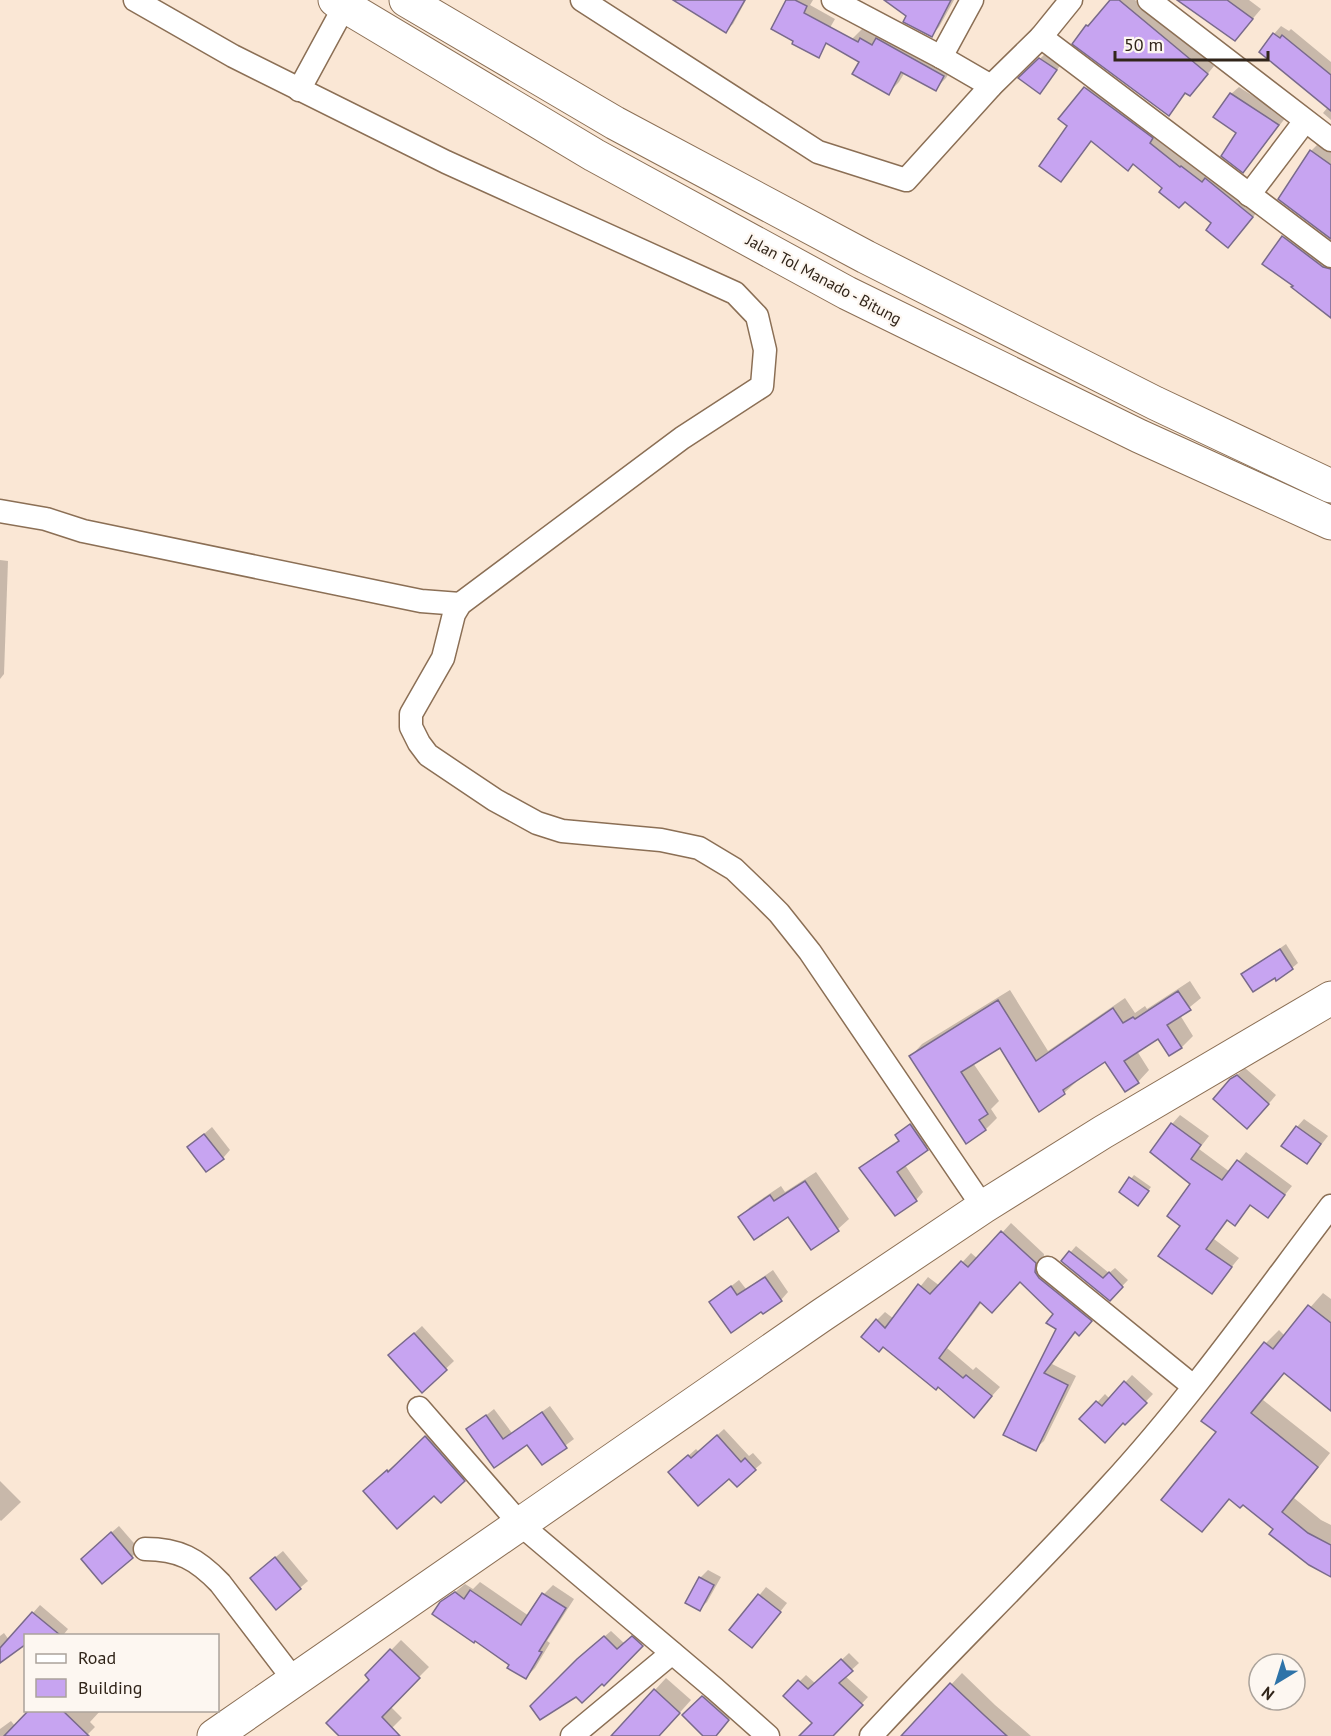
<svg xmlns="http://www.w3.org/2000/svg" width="1331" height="1736" font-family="'PT Sans',sans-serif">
<rect width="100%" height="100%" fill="#fae7d5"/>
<g fill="#0003">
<polygon points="676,0 746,0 733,24 725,31"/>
<polygon points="787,0 813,0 810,5 835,19 820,45"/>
<polygon points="886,0 954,0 939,27 932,35"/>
<polygon points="1112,0 1135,0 1214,66 1197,87 1187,92 1168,114 1087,26 1095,18 1096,19"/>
<polygon points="1179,0 1249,0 1261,9 1244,29"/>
<polygon points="1281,26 1289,31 1291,29 1331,62 1331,120 1323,113 1328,107 1274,34"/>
<polygon points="863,28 954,65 946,78 935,89 905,72 899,82 888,93 861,62 852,39"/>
<polygon points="1048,51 1063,62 1040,92 1020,78"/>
<polygon points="1093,80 1260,209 1228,246 1213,223 1185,200 1164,188 1134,163 1092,140 1061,180 1069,126 1060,118"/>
<polygon points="1239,87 1286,117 1263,147 1239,133 1231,94"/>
<polygon points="1319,143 1331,152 1331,237 1280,199 1311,151"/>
<polygon points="1291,230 1331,260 1331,316 1284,237"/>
<polygon points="0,560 8,561 4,674 0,679"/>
<polygon points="1286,944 1298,963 1292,968 1275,976 1243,975"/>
<polygon points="1190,981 1201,998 1180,1015 1193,1036 1182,1047 1170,1054 1158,1037 1137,1051 1149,1070 1138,1082 1106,1060 1075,1080 1076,1082 1064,1093 1000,1046 973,1063 999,1101 991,1109 997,1118 986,1129 967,1142 911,1056 922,1044 1010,990 1048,1051 1125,998 1135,1013 1145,1006 1147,1009"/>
<polygon points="1245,1068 1276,1095 1255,1120 1231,1080"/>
<polygon points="1180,1115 1209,1136 1199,1149 1230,1172 1246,1152 1292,1186 1268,1216 1252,1204 1235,1224 1229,1219 1214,1239 1239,1258 1211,1292 1182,1226 1192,1183 1172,1124"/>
<polygon points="919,1118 935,1141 905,1165 923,1192 916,1200 861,1168 869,1161 900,1139 897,1135"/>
<polygon points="1304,1119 1328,1136 1307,1163 1297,1127"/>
<polygon points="212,1127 230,1150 223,1158 189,1147"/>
<polygon points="816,1172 849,1219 838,1229 812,1248 789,1215 740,1217 750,1207 781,1186 785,1192"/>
<polygon points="1134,1175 1151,1187 1141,1200 1121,1191"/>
<polygon points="1011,1223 1044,1254 1043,1263 1100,1312 1088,1325 1076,1331 1052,1364 1076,1376 1044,1441 1035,1449 1005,1434 1058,1328 1055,1313 1020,1280 982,1302 947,1348 973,1370 976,1367 1000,1387 974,1416 877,1320 885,1312 894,1319 928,1277 940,1286 971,1253 978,1259"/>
<polygon points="1076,1246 1109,1273 1115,1268 1128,1280 1110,1299 1063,1261"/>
<polygon points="773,1270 788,1292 781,1300 711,1302 739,1280 746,1289"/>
<polygon points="1323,1293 1331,1299 1331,1409 1285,1372 1263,1400 1330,1453 1294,1498 1321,1520 1331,1525 1331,1575 1243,1503 1230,1498 1201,1530 1218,1432 1266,1343 1279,1330 1285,1336"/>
<polygon points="422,1326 454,1361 422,1391 398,1348"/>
<polygon points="1132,1375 1153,1394 1125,1423 1123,1421 1082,1419 1105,1394 1110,1399"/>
<polygon points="550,1406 574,1439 542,1463 528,1443 494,1466 468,1430 494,1409 512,1433"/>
<polygon points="435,1427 473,1470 441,1501 434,1494 375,1481 398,1462 399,1463"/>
<polygon points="724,1429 749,1456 753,1453 762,1463 755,1469 729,1476 677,1466 696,1449 699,1452"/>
<polygon points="0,1481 21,1502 1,1521 0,1520"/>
<polygon points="119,1526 139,1549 132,1557 90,1551"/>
<polygon points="283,1551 308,1581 276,1608 259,1571"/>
<polygon points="708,1570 721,1577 707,1602 700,1609 687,1602 700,1578"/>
<polygon points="480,1582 529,1616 544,1594 553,1585 574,1599 547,1641 550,1643 535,1668 526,1677 442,1603 465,1584 473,1589"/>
<polygon points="766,1587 787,1603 759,1639 731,1630"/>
<polygon points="40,1605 68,1629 64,1634 66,1636 26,1636 26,1649 21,1645 0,1661 0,1636 4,1633 9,1640"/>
<polygon points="611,1631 625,1644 639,1631 648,1638 604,1684 586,1652"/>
<polygon points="401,1640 429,1667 390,1706 402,1718 384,1736 341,1736 371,1680 367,1675"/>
<polygon points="849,1653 859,1663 845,1676 868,1697 832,1736 815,1736 814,1723 785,1696 806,1675 816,1684"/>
<polygon points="962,1673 995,1705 1031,1736 903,1736"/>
<polygon points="666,1678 691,1700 659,1736 625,1736 655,1690"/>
<polygon points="709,1691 734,1713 715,1736 705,1736 684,1715"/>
<polygon points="30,1710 101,1710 90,1722 95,1727 86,1736 0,1736 0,1729 11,1721 15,1726"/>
</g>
<g fill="#c7a4f1" stroke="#796a8b" stroke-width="1.5">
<polygon points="673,0 745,0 726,33"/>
<polygon points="786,0 795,0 807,6 804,13 858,42 860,38 872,45 876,38 944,76 936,91 901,72 889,95 852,74 859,62 826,43 819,58 792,44 793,41 771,29"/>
<polygon points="884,0 951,0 932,37 903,22 906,16"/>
<polygon points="1110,0 1119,0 1208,74 1190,96 1185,93 1169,116 1072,44 1086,25 1088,26"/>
<polygon points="1177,0 1227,0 1253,19 1235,41"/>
<polygon points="1273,33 1280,38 1282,35 1331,75 1331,111 1259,52"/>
<polygon points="1039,58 1057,70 1040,94 1018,78"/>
<polygon points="1084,87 1153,138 1150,143 1180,167 1181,166 1202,182 1205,178 1253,217 1228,248 1206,230 1211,223 1185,202 1179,208 1159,192 1162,188 1133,164 1128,171 1091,141 1061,182 1039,166 1067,126 1058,119"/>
<polygon points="1230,93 1279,125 1243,173 1221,156 1236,133 1213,117"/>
<polygon points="1310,150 1331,165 1331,239 1278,199"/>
<polygon points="1282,236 1323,267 1331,269 1331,318 1291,287 1293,286 1262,264"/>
<polygon points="1280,949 1293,969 1276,981 1275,978 1253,992 1241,974"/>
<polygon points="1178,991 1191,1010 1167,1025 1182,1048 1169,1056 1158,1039 1124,1061 1139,1083 1125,1092 1105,1062 1063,1090 1065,1094 1039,1112 1000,1048 961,1072 988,1114 979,1120 986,1130 966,1144 909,1056 998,1000 1036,1061 1113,1008 1123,1023 1133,1017 1135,1019"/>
<polygon points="1237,1075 1269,1104 1247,1129 1213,1099 1230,1079"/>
<polygon points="1171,1123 1201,1145 1191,1159 1222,1180 1237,1160 1285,1195 1268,1218 1250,1205 1235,1226 1227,1220 1206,1249 1232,1267 1212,1294 1158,1256 1180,1226 1167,1216 1190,1184 1150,1152"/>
<polygon points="910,1124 928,1150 897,1172 917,1201 895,1216 859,1168 899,1141 895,1135"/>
<polygon points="1296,1126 1321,1144 1307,1164 1281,1146"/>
<polygon points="204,1134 224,1159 206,1172 187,1147"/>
<polygon points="1129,1177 1149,1191 1138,1206 1119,1192"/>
<polygon points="805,1181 839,1231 811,1250 788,1217 754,1240 738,1217 770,1195 774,1201"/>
<polygon points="1001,1231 1036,1263 1035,1272 1039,1278 1092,1321 1079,1336 1075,1332 1044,1373 1068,1385 1036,1451 1003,1435 1056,1329 1046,1323 1053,1314 1020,1282 992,1313 980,1302 939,1358 963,1378 966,1375 992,1396 974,1418 938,1387 936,1390 883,1347 879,1352 861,1337 876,1319 885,1328 918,1284 930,1294 961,1261 968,1267"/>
<polygon points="1069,1251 1103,1278 1109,1272 1123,1287 1110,1301 1061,1261"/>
<polygon points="765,1277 782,1301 763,1314 761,1312 731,1333 709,1302 731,1286 737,1295"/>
<polygon points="1308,1305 1331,1323 1331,1411 1284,1373 1251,1413 1318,1467 1282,1512 1308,1533 1331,1545 1331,1577 1309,1565 1269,1534 1273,1529 1243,1505 1240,1508 1229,1499 1202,1532 1161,1500 1216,1432 1201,1421 1264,1342 1273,1349"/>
<polygon points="414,1333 447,1370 422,1393 388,1355"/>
<polygon points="1124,1381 1147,1403 1125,1425 1123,1423 1105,1443 1079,1419 1096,1401 1102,1406"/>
<polygon points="542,1412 567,1448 542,1465 527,1445 494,1468 466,1429 486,1415 503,1439"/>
<polygon points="717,1435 741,1462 745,1458 756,1470 737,1487 729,1479 698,1506 668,1472 688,1455 691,1458"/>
<polygon points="425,1436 465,1481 441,1503 434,1496 397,1529 363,1491 387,1470 388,1472"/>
<polygon points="111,1532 133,1558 102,1584 81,1559"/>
<polygon points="275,1557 301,1589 276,1610 250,1578"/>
<polygon points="699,1577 714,1585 700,1611 685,1603"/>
<polygon points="470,1590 521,1625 542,1593 566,1608 539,1651 542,1652 526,1679 507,1668 509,1665 475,1641 474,1643 432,1614 440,1602 455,1592 464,1599"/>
<polygon points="758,1594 781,1612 752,1648 729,1630"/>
<polygon points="32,1612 60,1635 26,1635 26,1644 0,1663 0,1648"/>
<polygon points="604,1636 617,1649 632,1636 643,1646 604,1686 602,1684 582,1703 576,1697 540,1720 530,1706 577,1659"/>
<polygon points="390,1649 420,1678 382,1717 400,1736 339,1736 326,1723 369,1680 365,1675"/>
<polygon points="841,1659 853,1671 839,1683 863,1705 833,1736 799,1736 812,1723 783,1696 798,1680 808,1689"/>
<polygon points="950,1683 984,1715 1007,1736 901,1736"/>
<polygon points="654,1689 680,1713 659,1736 611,1736"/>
<polygon points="702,1696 729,1720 716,1736 703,1736 682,1715"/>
<polygon points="29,1710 62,1710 89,1736 4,1736"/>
</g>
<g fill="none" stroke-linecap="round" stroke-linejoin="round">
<defs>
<g id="minor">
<polyline points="135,0 233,56 446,162 735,293 757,316 765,350 762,386 682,438 460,604 454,614 443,658 411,714 411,727 419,743 428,755 495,800 537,823 562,831 661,840 699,848 734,869 760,894 779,913 810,952 983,1207"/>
<polyline points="582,0 818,152 906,180 991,86 1041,37 1071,0"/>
<polyline points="833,0 941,57 991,86"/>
<polyline points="1149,0 1331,140"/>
<polyline points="1041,37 1331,256"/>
<polyline points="941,57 972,0"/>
<polyline points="299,90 337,20"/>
<polyline points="1249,195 1305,121"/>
<polyline points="0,511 46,519 83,531 382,593 421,601 460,604"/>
<polyline points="1048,1268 1193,1386"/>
<polyline points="419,1408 521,1525 715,1689 768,1736"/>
<path d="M 145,1549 C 179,1549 197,1559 220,1583 L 294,1680"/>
<polyline points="572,1736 672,1653"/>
<path d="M 871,1736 C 949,1651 1032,1572 1109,1487 C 1190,1399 1259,1301 1331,1206"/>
</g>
<g id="highway">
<polyline points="335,0 594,155 847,293 1139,436 1331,523"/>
<polyline points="406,0 615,123 866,257 1155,403 1331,486"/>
<polyline points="214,1736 822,1315 983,1207 1103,1132 1331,998"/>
</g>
</defs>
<use href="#minor" stroke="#8b6f55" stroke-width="25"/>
<use href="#highway" stroke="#8b6f55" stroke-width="35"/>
<use href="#minor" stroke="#fff" stroke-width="22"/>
<use href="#highway" stroke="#fff" stroke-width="33"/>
</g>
<g text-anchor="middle" stroke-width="4.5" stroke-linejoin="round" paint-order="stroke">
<g font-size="16" fill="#31251a" stroke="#fdf7f1">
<text transform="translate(824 279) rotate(28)" y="6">Jalan Tol Manado - Bitung</text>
</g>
</g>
<rect x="24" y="1634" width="195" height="78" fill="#fdf7f1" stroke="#aba39b" stroke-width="1.5"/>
<rect x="36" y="1654" width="30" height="9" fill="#ffffff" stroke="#aba39b" stroke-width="1.5"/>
<text x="78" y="1664" font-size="18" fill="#31251a">Road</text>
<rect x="36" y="1679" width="30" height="18" fill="#c7a4f1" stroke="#aba39b" stroke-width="1.5"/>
<text x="78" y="1694" font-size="18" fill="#31251a">Building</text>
<g transform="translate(1277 1682) rotate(218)"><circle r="28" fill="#fdf7f1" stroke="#aba39b" stroke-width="1.5"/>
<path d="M0-4.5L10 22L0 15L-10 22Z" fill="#2e73a8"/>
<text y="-9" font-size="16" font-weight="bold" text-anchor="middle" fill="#31251a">N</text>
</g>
<path d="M1115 51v9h153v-9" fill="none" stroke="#31251a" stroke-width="3"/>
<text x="1124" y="51" font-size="18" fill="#31251a" stroke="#fdf7f1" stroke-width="4.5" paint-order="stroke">50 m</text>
</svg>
